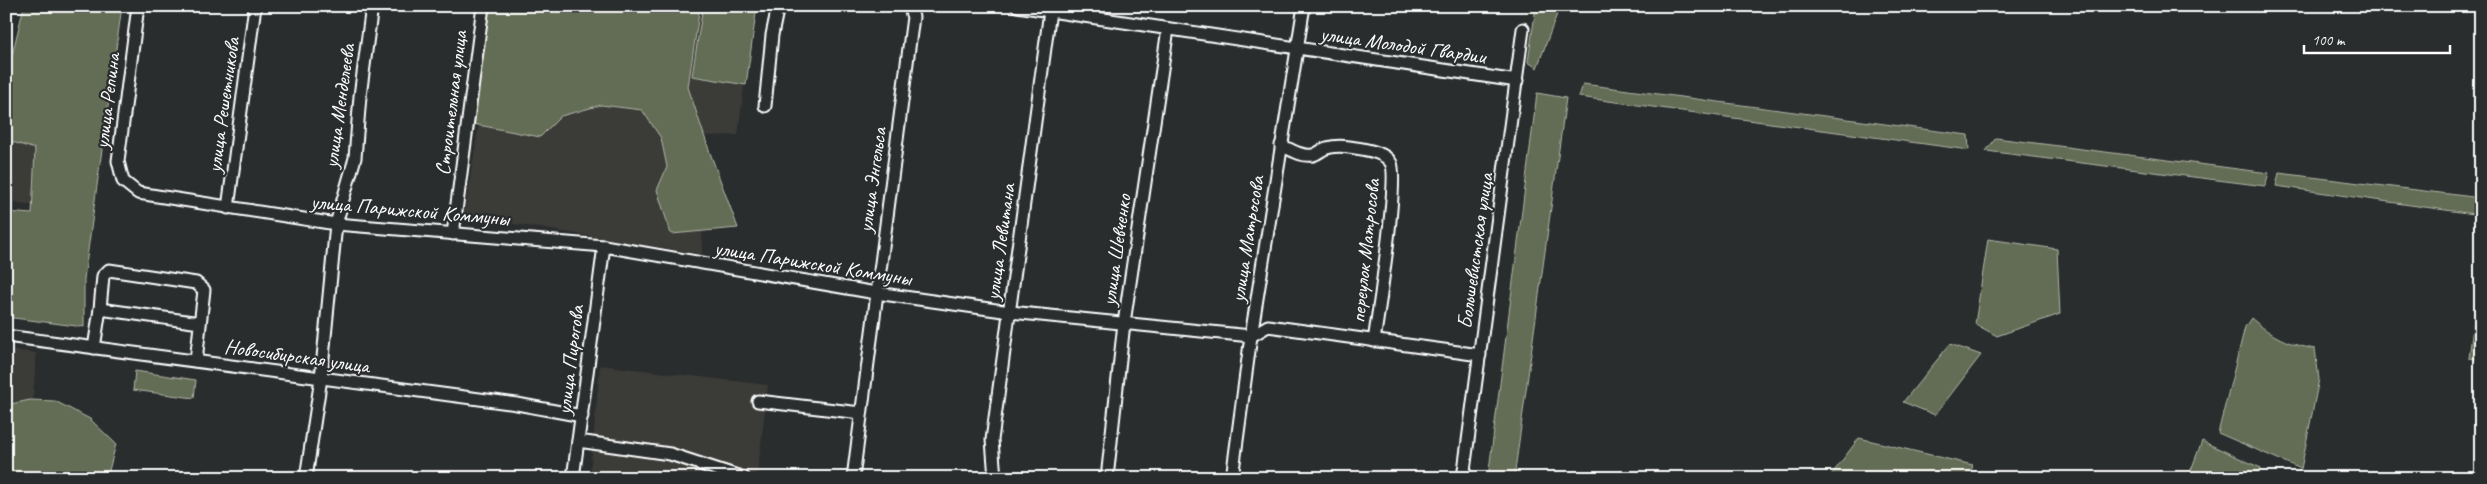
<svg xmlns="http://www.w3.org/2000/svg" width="2487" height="484" font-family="Caveat,sans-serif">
<rect width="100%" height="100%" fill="#2a2d2e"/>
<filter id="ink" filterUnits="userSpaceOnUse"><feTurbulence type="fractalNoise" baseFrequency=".02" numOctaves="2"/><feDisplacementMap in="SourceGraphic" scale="10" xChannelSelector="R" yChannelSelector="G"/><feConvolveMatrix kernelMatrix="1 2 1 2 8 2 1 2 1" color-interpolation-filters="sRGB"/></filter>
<g filter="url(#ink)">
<g fill="#3b3b37">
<polygon points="498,6 754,6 738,135 704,136 702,254 464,216"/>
<polygon points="10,139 46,143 37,206 6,201 6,167"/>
<polygon points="6,349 36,353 33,399 82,422 6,478"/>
<polygon points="600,365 768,385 757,478 622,478 590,474"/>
</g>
<g fill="#646d54" stroke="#b2b6aa">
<polygon points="24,6 122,6 84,279 84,327 6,317 6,212 32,214 35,149 6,140 6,80"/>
<polygon points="489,6 700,6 688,87 709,150 738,228 671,234 657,190 667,167 661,138 642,110 601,105 561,116 540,137 473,124"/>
<polygon points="703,6 757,6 746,85 692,76"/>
<polygon points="1536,6 1560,6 1537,68 1528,62"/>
<polygon points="1583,84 1968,135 1969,150 1579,97"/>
<polygon points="1537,93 1566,98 1514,478 1488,478"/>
<polygon points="1996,138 2269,173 2265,186 1986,151"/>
<polygon points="2279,173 2481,198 2481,215 2276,186"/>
<polygon points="1988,239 2057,249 2060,314 1997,336 1975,324"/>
<polygon points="2481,265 2481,360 2469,358"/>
<path d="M 2251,318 C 2273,337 2287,344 2315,349 L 2319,379 L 2301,469 L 2218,433 L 2245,327 Z"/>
<polygon points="1950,344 1981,355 1935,415 1903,402"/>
<polygon points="135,371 196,380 194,398 133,390"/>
<polygon points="30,400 55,401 90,419 116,444 107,478 6,478 6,405"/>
<polygon points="1859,438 1973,465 1969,478 1829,478"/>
<polygon points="2202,441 2261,468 2257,478 2188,478"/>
</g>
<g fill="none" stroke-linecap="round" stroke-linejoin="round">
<defs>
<g id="minor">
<polyline points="138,6 118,161 123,181 138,193 336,224 604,246 876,293 1010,312 1251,336 1268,326 1480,355"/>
<polyline points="1017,6 1517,81"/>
<polyline points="765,106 772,35 778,6"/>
<path d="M 1281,145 C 1291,150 1302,157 1313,155 C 1318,154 1322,149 1327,148 C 1334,146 1342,146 1349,147 C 1361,149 1385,151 1391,163 C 1399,177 1378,316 1374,341"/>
<polyline points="228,208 255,6"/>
<polyline points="453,234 483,6"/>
<polyline points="6,336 517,404 582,416"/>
<polyline points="94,348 100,309"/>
<polyline points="196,361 204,290 196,283 109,270 103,276 100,309 200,323"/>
<polyline points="758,401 861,413"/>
<polyline points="578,441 670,454 744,478"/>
<polyline points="306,478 321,378 336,224 355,158 360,96 372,6"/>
<polyline points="573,478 604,246"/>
<polyline points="853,478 913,17 909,6"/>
<polyline points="995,478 992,440 1050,11"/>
<polyline points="1107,478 1124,323 1168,29"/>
<polyline points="1232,478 1251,336 1304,6"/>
<polyline points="1463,478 1523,29"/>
</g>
</defs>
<use href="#minor" stroke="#fff" stroke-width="15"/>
<use href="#minor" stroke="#2a2d2e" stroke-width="11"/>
</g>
</g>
<g text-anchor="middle" stroke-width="4.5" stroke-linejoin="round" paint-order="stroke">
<g font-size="21" fill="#fff" stroke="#2a2d2e">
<text transform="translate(1403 45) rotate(8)" y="7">улица Молодой Гвардии</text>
<text transform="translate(107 101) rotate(-83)" y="7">улица Репина</text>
<text transform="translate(451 103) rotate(-83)" y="7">Строительная улица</text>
<text transform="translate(223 105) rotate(-82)" y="7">улица Решетникова</text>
<text transform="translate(339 106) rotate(-82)" y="7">улица Менделеева</text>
<text transform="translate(872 180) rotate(-82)" y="7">улица Энгельса</text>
<text transform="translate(410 210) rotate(5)" y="7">улица Парижской Коммуны</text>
<text transform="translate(1247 239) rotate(-81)" y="7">улица Матросова</text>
<text transform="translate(1000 242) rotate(-82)" y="7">улица Левитана</text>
<text transform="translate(1116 250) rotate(-82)" y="7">улица Шевченко</text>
<text transform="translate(1365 251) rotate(-84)" y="7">переулок Матросова</text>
<text transform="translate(1475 251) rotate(-82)" y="7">Большевистская улица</text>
<text transform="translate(813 263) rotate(9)" y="7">улица Парижской Коммуны</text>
<text transform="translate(297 356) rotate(8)" y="7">Новосибирская улица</text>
<text transform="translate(570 360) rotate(-83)" y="7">улица Пирогова</text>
</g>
</g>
<rect width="2487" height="484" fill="none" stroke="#2a2d2e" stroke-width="25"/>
<rect x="12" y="12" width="2462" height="459" fill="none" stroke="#fff" stroke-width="2" filter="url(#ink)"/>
<path d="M2304 45v8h146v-8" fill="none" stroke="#ffffff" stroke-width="2.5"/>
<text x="2312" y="45" font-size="15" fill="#ffffff" stroke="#2a2d2e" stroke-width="4" paint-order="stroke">100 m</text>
</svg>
